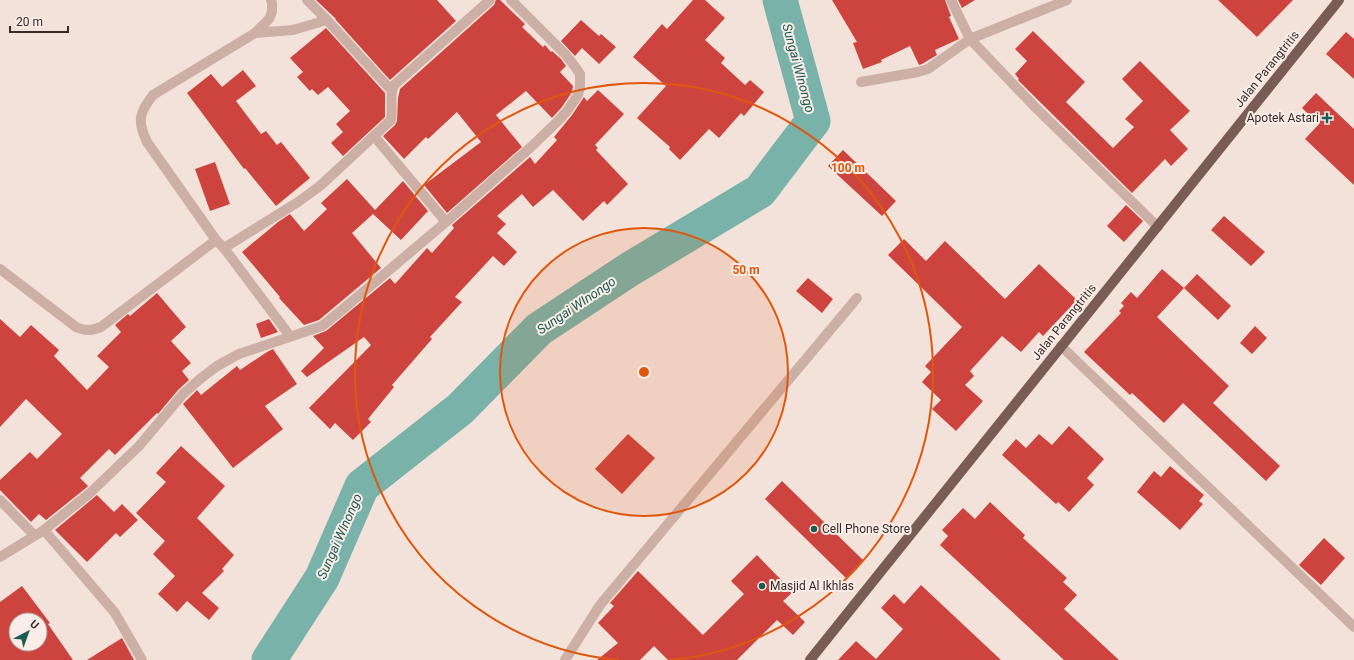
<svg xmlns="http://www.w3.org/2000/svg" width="1354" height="660" font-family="Roboto,sans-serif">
<rect width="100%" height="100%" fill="#f3e2da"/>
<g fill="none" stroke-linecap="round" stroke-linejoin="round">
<polyline stroke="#78b2a8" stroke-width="35" points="269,660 322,578 362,486 460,409 539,329 630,269 760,191 813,121 780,0"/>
</g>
<g fill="#cd443f" fill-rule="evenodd">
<polygon points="316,0 437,0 456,21 390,80 335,19 336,19"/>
<polygon points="496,0 500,0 525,24 522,27 543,47 545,45 551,52 552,51 561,59 566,66 560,72 573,86 572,92 562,107 552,118 526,91 496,115 522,147 447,213 424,185 481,142 457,112 428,139 426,137 404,159 383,136 395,125 397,121 398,98 400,89 494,5"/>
<polygon points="693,0 705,0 725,18 705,40 725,58 721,63 745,85 750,80 764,92 744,116 741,113 719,138 709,129 680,160 669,149 670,147 637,118 666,86 633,57 662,24 667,29"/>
<polygon points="832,0 945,0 951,16 949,17 959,39 935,50 937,55 922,64 919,65 910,46 881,60 882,62 863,69 853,43 857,42"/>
<polygon points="958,0 975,0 962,8"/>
<polygon points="1218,0 1293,0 1257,37"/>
<polygon points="581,20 599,36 601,34 616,47 599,64 582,48 575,56 561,41"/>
<polygon points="326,28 385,93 385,117 343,156 331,143 343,132 336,124 350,111 328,87 318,95 312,89 310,91 297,77 303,72 290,58"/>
<polygon points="1033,31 1085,82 1066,102 1113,148 1134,127 1125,119 1143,101 1122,79 1140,61 1190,111 1170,130 1188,149 1171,166 1165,159 1132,193 1040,102 1018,80 1019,79 1015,74 1027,61 1015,49"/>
<polygon points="1346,32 1354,39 1354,79 1326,54"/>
<polygon points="243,70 256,86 236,101 261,134 266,131 277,145 281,142 310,178 276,206 245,168 244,169 187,93 211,74 222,87"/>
<polygon points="598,90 624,114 595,145 598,148 596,150 628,184 607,205 604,201 583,221 553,190 533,207 522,194 497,216 506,224 497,233 517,252 504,266 493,256 455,297 462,302 430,337 432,339 392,385 394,387 368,419 371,422 353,440 335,423 330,429 309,408 371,345 364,337 307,377 301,371 324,348 313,336 326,331 390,278 395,284 427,248 432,253 454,228 452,225 530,157 535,164 557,140 554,137 572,115 584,97 587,101"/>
<polygon points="1316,93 1354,129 1354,185 1305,139 1319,124 1302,108"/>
<polygon points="843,150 896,201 882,216 828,166"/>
<polygon points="215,162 230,204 210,211 195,169"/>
<polygon points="347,179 375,210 403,181 428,211 401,240 373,214 352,233 381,268 319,320 304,325 279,298 280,297 242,252 278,222 290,214 304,231 327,209 321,203"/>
<polygon points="1126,205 1143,221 1124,242 1107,226"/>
<polygon points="1224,216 1265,252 1251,266 1211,230"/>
<polygon points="904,239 926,261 945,241 1005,299 1039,264 1077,300 1043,336 1039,332 1021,352 1002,336 970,371 974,376 965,385 983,401 956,431 932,409 941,400 922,382 931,372 925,366 962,327 888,255"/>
<polygon points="1162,269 1184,288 1197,274 1231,306 1218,320 1184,288 1157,317 1229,386 1213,403 1280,466 1266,481 1183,403 1164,423 1132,393 1130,395 1084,352 1121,313 1119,311 1124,306 1121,303 1131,292 1137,298"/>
<polygon points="808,278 833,299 822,313 796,291"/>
<polygon points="157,293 186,327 171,341 191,363 182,371 189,380 178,390 158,414 157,413 115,455 109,449 80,478 88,486 86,488 46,520 39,514 31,522 0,490 0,480 30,452 37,459 62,434 26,399 0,427 0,319 20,337 31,325 59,350 54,356 87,390 109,367 97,356 121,332 115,325 128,314 130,316"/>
<polygon points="269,319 278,332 261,338 256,324"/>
<polygon points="1255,326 1267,338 1252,354 1240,343"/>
<polygon points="273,349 297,384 265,406 283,429 233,468 183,404 197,390 201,395 237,366 240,370 267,352"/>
<polygon points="1069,426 1104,459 1087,478 1094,485 1069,512 1058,502 1056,504 1002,455 1016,439 1026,448 1039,434 1052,445"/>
<polygon points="628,434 655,458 622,494 595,469"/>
<polygon points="181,446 225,486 197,518 234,555 222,569 224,571 202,593 219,608 209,620 187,601 177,612 158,594 175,576 153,554 165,541 136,513 166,482 156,473"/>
<polygon points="1170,466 1204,495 1199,501 1203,504 1180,530 1137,492 1154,471 1161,477"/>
<polygon points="782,481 863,560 846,578 765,499"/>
<polygon points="97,495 114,512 122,504 138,520 120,537 116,533 87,562 55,530"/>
<polygon points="990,502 1025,535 1023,538 1067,578 1063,582 1077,595 1064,609 1119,660 1064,660 940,545 948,536 942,530 963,508 975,519"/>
<polygon points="1324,538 1345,558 1321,585 1299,565"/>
<polygon points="757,555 793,592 783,601 805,622 793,635 777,620 737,660 668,660 654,646 640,660 597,660 618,643 598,623 614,606 610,603 638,571 703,635 744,594 731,581"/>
<polygon points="921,585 1001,660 838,660 856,641 876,659 903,629 881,608 894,594 904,604"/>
<path d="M 22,586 L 50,623 L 48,624 L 73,660 L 0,660 L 0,602 ZM 16,620 L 40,620 L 40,644 L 16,644 Z"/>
<polygon points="122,638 134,660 87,660"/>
</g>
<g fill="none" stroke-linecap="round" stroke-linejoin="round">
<g stroke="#ccafa5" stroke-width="10">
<path d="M 271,0 L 272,3 L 272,12 L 269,19 L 255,33 L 153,95 C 139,113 137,121 147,142 L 216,240 L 224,248 L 290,336"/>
<polyline points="307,0 327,20 391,90"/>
<polyline points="951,0 970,39 1035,107 1158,227"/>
<polyline points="255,33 293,30 327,20"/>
<polyline points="861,82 918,72 928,69 970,39 1067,0"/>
<polyline points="374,136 446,222"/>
<path d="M 224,248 L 298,202 L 320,186 L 391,120 C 393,109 389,95 394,85 L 490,0"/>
<path d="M 0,269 L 76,327 C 85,331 91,331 101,327 L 216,240"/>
<polyline points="1061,346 1354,627"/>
<polyline points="0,500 34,535"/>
<polyline points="44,530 115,613 142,660"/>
<polyline points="0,557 44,530 90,493 139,446 183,394 200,379 217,366 239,354 322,326 343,309 446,222 531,147 558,121 567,111 578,95 580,87 580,74 576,68 566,55 511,0"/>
<polyline points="565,660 600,605 857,298"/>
</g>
<polyline stroke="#7a5c57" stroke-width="10" points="810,660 1339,0"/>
</g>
<circle cx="644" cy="372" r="144" fill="#df570d" fill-opacity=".12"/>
<g fill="none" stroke="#df570d" stroke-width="2">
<circle cx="644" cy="372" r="144"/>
<path d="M619 660A289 289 0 1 1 669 660"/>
</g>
<g fill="#1a5b52" stroke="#faede7" stroke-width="1.5">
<path d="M1325 112h4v4h4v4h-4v4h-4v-4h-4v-4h4z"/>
<circle cx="814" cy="529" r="4"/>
<circle cx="762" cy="586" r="4"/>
</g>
<g text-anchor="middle" stroke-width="4" stroke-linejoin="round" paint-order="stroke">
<g font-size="12" fill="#372927" stroke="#faede7">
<text transform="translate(1267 69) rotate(-51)" y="4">Jalan Parangtritis</text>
<text transform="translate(1064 322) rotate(-51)" y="4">Jalan Parangtritis</text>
</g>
<g font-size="12" fill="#372927" stroke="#faede7" text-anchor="start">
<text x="1319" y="122" text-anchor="end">Apotek Astari</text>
<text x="822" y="533">Cell Phone Store</text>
<text x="770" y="590">Masjid Al Ikhlas</text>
</g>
<g font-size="13" font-style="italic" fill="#1a5b52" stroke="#faede7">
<text transform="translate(799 68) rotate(75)" y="5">Sungai WInongo</text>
<text transform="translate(576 305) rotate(-34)" y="5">Sungai WInongo</text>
<text transform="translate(339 536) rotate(-66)" y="5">Sungai WInongo</text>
</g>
</g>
<circle cx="644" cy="372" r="6" fill="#df570d" stroke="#faede7" stroke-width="2"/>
<g font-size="12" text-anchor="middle" font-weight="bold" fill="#df570d" stroke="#faede7" stroke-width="4" stroke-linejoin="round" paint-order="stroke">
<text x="848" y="172">100 m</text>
<text x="746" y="274">50 m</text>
</g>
<g transform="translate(28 632) rotate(41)"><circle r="19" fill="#faede7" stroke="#ac9f9a"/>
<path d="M0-3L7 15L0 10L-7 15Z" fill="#1a5b52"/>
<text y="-6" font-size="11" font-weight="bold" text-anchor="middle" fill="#372927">U</text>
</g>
<path d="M10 26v6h58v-6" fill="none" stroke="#372927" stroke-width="2"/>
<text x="16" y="26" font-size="12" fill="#372927" stroke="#faede7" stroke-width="3" paint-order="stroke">20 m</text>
</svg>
